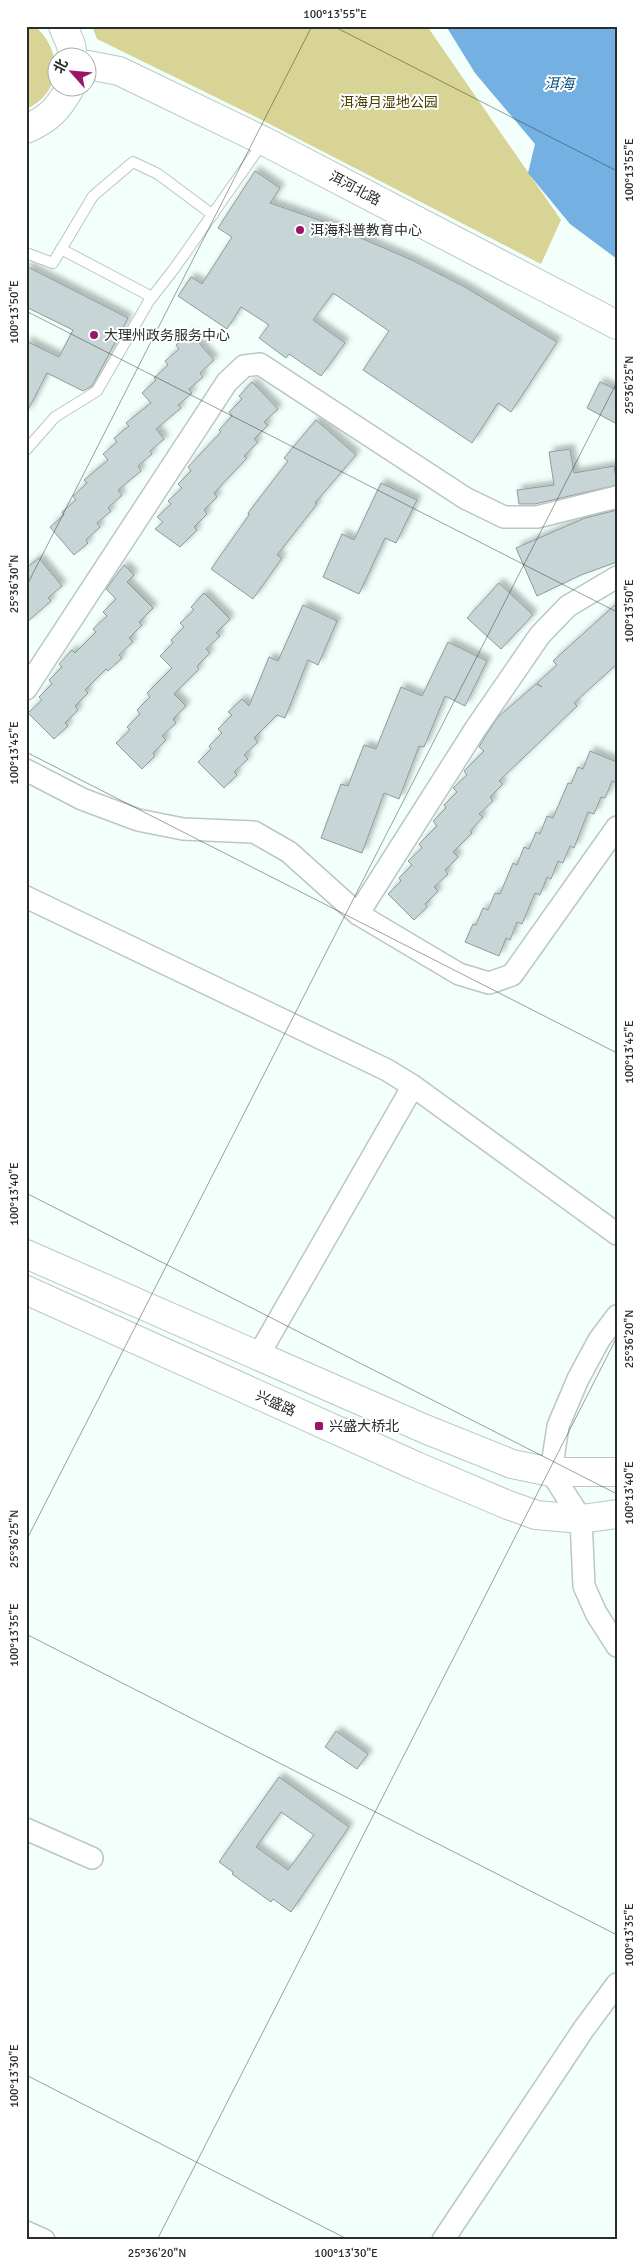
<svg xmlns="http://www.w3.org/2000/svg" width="643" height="2266" font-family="Signika,'Noto Sans SC',sans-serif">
<defs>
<filter id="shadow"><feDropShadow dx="4.5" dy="-4.5" stdDeviation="2.5" flood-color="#0004"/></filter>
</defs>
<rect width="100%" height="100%" fill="#f2fffb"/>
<g fill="#d7d495">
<path d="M 26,26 L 35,26 C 63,51 63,93 26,109 Z"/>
<polygon points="92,26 427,26 561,220 541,264 252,115 97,39"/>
</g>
<polygon fill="#74b0e1" points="446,26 617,26 617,259 570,224 528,173 535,144 475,73"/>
<g fill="#c8d5d7" stroke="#8e9b9d" fill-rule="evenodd" filter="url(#shadow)">
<polygon points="255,171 280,188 270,203 319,220 414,261 463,286 557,342 511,412 498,403 472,443 363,370 389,331 333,293 313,320 345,343 321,376 289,354 286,358 259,338 269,325 241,307 227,329 178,296 191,277 202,284 232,237 218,228"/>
<polygon points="26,266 128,318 92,386 83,391 47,373 26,414 26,341 59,357 73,330 26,307"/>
<polygon points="190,333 214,360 200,373 203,377 189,389 192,393 178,405 181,408 156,429 164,439 150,451 152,454 138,466 141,471 118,490 122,495 108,508 111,511 97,523 100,527 86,540 88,543 74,555 50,527 64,515 62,512 76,500 73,496 87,483 84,480 108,460 103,454 117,442 114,438 129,426 126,423 151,403 142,393 156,380 154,378 168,365 165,361 179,349 176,345"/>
<polygon points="252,382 278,409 264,422 268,425 254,439 258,442 244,456 247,458 214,493 217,497 204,510 207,514 194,527 197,530 180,547 155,529 163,522 157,517 171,504 168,501 182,488 178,484 191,471 188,467 221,432 219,430 232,416 229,412 242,399 239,396"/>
<polygon points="600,382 617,390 617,424 587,408"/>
<polygon points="316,420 356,455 315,503 317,504 277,555 282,558 253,599 211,569 249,515 248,513 288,461 284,458"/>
<polygon points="570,449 574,473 614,466 617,485 535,504 519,504 517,490 554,485 549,452"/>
<polygon points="381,483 417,500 396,543 385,538 359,594 323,577 342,534 354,540"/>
<polygon points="617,510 617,562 581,575 537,596 516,548 585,518"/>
<polygon points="39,558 62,586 48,598 51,601 26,623 26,568"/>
<polygon points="124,565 134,575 127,582 153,608 139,622 142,625 129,638 133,642 119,655 122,658 108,671 106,669 85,690 88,693 75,706 78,710 65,723 68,726 54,739 28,713 42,700 39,697 52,684 49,680 62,667 59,664 72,650 75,653 96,632 93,629 107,616 103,612 116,599 106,589"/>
<polygon points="499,583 533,615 501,649 467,618"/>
<polygon points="204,593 230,619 216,633 220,636 206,649 210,653 197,666 199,669 174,694 186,706 173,719 176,723 162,736 166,740 153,753 155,756 142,769 116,743 130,730 127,727 140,714 137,710 150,697 147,693 172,668 160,656 173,643 171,640 184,627 180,623 194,610 191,607"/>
<polygon points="617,603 617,664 574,703 577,706 499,781 503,784 490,797 493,801 479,814 483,817 470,831 472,833 453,852 458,857 445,870 448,874 434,887 438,891 425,904 427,907 414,920 388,894 401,881 399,878 412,865 408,861 422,848 419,844 437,826 433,821 446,808 444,805 457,792 453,788 467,775 464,771 484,751 479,747 486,735 498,717 536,684 542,687 537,683 557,665 553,661"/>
<polygon points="303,605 337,621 318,665 308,660 285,718 277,715 254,738 258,742 244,755 248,759 234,772 237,775 224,788 198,762 211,749 209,746 222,733 218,729 232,715 228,712 242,699 249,706 269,657 278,661"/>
<polygon points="448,642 487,661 465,706 445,696 424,747 419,746 399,799 384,793 362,853 321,838 341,784 348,786 364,745 376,749 401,687 422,696"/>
<polygon points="590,751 617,762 617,783 612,781 605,798 601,797 594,814 588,812 574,848 570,846 563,863 558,861 551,879 547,877 540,895 535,893 522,924 517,922 510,940 506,938 499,956 465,942 473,924 476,925 483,908 488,910 495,893 500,894 513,863 517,865 524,847 529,849 536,832 540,834 547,816 553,818 568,783 571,784 578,767 583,769"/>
<polygon points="336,1731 368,1754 357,1769 325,1747"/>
<path d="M 279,1777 L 349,1827 L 291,1912 L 273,1899 L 271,1902 L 232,1874 L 233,1872 L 219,1862 ZM 281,1812 L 314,1835 L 288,1870 L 256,1847 Z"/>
</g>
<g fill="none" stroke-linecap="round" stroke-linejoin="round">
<defs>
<g id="lane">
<polyline points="61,249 152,297"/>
<polyline points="26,253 53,263 93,196 133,162 158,174 213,215"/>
<polyline points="26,450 55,417 97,391 149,301 174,269 264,141"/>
</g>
<g id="street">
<polyline points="26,689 227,382 244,366 260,364 465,498 504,517 537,517 617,497"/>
<polyline points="26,770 82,799 138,820 183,829 254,832 289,852 358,914 459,974 489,983 512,975 617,827"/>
<polyline points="26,897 387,1070 413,1086 617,1234"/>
<polyline points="358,914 476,728 540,635 568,606 617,577"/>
<polyline points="617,1316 599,1340 578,1379 558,1426 551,1472 581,1519 584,1586 596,1613 617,1646"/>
<polyline points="258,1356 413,1086"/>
<polyline points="26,1829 92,1858"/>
<polyline points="26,2232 44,2240"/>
<polyline points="443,2240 583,2030 617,1984"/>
</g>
<g id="secondary">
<polyline points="63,26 71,45 73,58"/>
<polyline points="88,65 119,71 264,141 617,325"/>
<path d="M 26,129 C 49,119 58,109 70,88"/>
<polyline points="26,1254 425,1429 512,1464 551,1472 617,1472"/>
<polyline points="26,1290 416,1466 508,1505 536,1515 581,1519 617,1514"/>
</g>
</defs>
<use href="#lane" stroke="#bbc7c3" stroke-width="12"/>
<use href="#street" stroke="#bbc7c3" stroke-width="24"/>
<use href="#secondary" stroke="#bbc7c3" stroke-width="30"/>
<use href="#lane" stroke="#fff" stroke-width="10"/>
<use href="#street" stroke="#fff" stroke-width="21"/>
<use href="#secondary" stroke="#fff" stroke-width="28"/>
</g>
<path fill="none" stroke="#292e2c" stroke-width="1" stroke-opacity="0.45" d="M 333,26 L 617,171M 26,311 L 617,612M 26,587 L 312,26M 26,752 L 617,1053M 26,1193 L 617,1494M 26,1541 L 617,382M 26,1634 L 617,1935M 26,2075 L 349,2240M 157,2240 L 617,1337"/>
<g fill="#9a1569" stroke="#fff" stroke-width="2">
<circle cx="300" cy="230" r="5"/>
<circle cx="94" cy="335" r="5"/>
<rect x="314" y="1421" width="10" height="10" rx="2.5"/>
</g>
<g text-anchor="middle" stroke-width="4" stroke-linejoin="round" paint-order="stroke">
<g font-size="14" fill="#464206" stroke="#fff">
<text x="389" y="107">洱海月湿地公园</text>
</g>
<g font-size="14" fill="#292e2c" stroke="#fff">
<text transform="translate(355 188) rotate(28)" y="5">洱河北路</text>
<text transform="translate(276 1403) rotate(24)" y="5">兴盛路</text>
</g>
<g font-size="14" fill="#292e2c" stroke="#fff" text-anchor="start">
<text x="310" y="235">洱海科普教育中心</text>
<text x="104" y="340">大理州政务服务中心</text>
<text x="329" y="1431">兴盛大桥北</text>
</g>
<g font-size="15" font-style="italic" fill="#0e5482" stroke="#fff">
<text x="559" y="89">洱海</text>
</g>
</g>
<rect width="643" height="2266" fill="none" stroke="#ffffff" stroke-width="55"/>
<g transform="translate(72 72) rotate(297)"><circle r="24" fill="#ffffff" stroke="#a9abab"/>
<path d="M0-4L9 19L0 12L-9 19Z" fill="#9a1569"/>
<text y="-8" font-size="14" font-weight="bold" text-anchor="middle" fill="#292e2c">北</text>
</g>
<rect x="28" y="28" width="588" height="2210" fill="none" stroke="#292e2c" stroke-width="2"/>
<g font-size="12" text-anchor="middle" fill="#292e2c">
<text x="335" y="18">100°13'55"E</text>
<text transform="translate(629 170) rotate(-90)" y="4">100°13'55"E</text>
<text transform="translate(14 312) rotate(-90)" y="4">100°13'50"E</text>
<text transform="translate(629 385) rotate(-90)" y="4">25°36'25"N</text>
<text transform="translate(14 584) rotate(-90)" y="4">25°36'30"N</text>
<text transform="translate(629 611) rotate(-90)" y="4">100°13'50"E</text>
<text transform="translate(14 753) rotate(-90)" y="4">100°13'45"E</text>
<text transform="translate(629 1052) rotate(-90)" y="4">100°13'45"E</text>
<text transform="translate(14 1194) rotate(-90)" y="4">100°13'40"E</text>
<text transform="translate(629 1339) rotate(-90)" y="4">25°36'20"N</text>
<text transform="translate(629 1493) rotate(-90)" y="4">100°13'40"E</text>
<text transform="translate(14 1539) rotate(-90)" y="4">25°36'25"N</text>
<text transform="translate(14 1635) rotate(-90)" y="4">100°13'35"E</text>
<text transform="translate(629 1935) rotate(-90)" y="4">100°13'35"E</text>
<text transform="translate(14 2076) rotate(-90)" y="4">100°13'30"E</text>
<text x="157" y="2257">25°36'20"N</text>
<text x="346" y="2257">100°13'30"E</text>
</g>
</svg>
